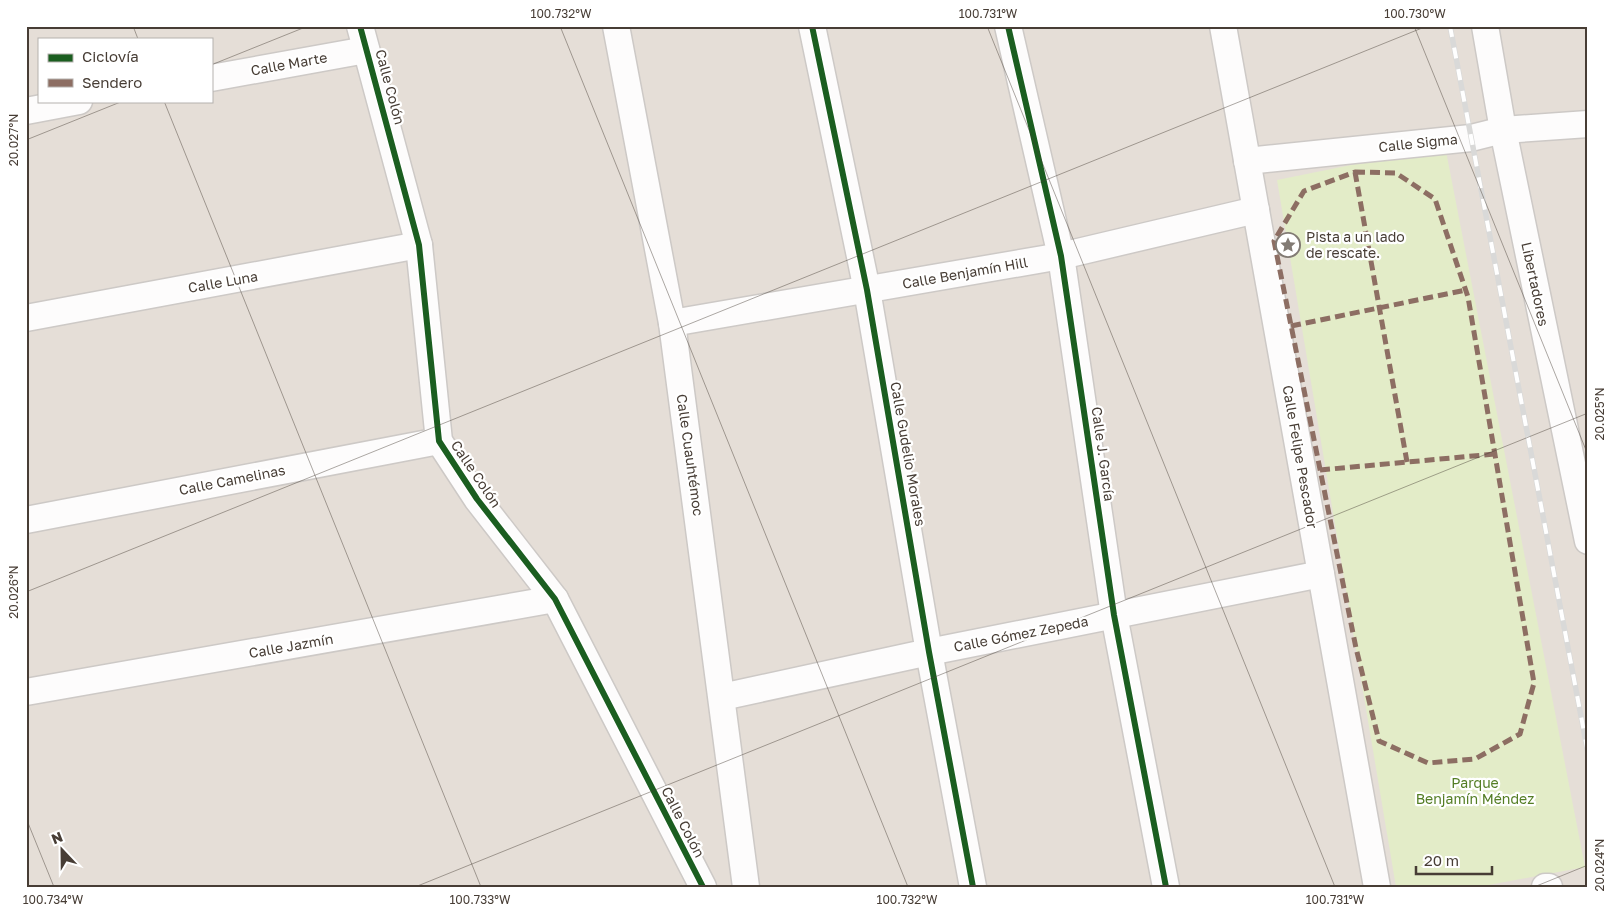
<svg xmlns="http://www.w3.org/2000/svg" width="1614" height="913" font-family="'Golos Text',sans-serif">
<rect width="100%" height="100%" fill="#f0edea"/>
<path fill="#e5ded7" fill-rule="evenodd" d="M 26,26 L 1588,26 L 1588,887 L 26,887 ZM 39,39 L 211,39 L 211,101 L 39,101 Z"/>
<polygon fill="#e3ecc8" points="1445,146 1585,867 1478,887 1396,887 1277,180"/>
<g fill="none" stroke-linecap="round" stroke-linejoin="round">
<defs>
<g id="minor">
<polyline points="360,26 419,245 439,441 477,499 555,599 703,887"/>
<polyline points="616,26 672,323 746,887"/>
<polyline points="812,26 867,290 929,652 973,887"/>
<polyline points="1008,26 1061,256 1114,615 1166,887"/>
<polyline points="1223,26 1377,887"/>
<polyline points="1485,26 1503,130 1588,541"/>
<polyline points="211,78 366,50"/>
<polyline points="26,111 79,101"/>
<polyline points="1247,161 1471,138 1503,130 1588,124"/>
<polyline points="26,318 419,245"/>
<polyline points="672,323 1061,256 1256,210"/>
<polyline points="26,520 439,441"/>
<polyline points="26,692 555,599"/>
<polyline points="722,697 929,652 1321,574"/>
<polyline points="1545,887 1549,887"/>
</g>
</defs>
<use href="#minor" stroke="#cdc9c6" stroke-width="29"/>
<use href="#minor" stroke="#fdfcfc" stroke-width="26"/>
<defs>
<polyline id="rail" points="1450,26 1588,753"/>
</defs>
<use href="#rail" stroke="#d9d9d8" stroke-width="5.5"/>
<use href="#rail" stroke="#fff" stroke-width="4" stroke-dasharray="11" stroke-linecap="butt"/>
<g stroke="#8d6e63" stroke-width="5" stroke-dasharray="10 5" stroke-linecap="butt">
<polygon points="1355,172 1396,173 1435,199 1468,297 1534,683 1520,734 1475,759 1428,763 1379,741 1356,648 1274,241 1304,191"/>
<polyline points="1355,172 1407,462"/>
<polyline points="1291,326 1466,290"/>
<polyline points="1320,470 1495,454"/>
</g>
<defs>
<g id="cycleway">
<polyline points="360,26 419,245 439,441 477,499 555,599 703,887"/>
<polyline points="812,26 867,290 929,652 973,887"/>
<polyline points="1008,26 1061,256 1114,615 1166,887"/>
</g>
</defs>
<use href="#cycleway" stroke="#fff" stroke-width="9"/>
<use href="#cycleway" stroke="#1b5e20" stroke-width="6"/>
</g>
<path fill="none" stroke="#473d35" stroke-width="1" stroke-opacity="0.45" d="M 133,26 L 138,39M 560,26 L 908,887M 987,26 L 1335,887M 1414,26 L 1588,455M 211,65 L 308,26M 164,101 L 481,887M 26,140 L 123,101M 26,592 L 1427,26M 26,818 L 54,887M 415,887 L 1588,413M 1534,887 L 1588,865"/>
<defs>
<symbol id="sight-ring" viewBox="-11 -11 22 22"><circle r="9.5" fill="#fff" stroke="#827b74" stroke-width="1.5"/><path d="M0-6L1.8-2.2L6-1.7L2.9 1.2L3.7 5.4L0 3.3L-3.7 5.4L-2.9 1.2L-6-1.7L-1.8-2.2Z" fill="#827b74"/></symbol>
</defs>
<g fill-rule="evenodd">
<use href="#sight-ring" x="1274" y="231" width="28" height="28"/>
</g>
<g text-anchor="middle" stroke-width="4.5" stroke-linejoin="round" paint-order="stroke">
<g font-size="14" fill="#473d35" stroke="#fff">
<text transform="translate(289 64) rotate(-10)" y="5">Calle Marte</text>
<text transform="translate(390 87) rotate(75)" y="5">Calle Colón</text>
<text transform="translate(1418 143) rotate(-6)" y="5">Calle Sigma</text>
<text transform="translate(965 273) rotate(-10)" y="5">Calle Benjamín Hill</text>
<text transform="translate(223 282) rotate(-10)" y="5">Calle Luna</text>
<text transform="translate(1535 284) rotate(78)" y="5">Libertadores</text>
<text transform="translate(908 454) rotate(80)" y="5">Calle Gudelio Morales</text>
<text transform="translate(1103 454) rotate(82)" y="5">Calle J. García</text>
<text transform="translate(690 455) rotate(82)" y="5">Calle Cuauhtémoc</text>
<text transform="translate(1300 457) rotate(80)" y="5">Calle Felipe Pescador</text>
<text transform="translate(476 474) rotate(56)" y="5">Calle Colón</text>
<text transform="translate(232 480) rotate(-11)" y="5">Calle Camelinas</text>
<text transform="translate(1021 634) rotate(-11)" y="5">Calle Gómez Zepeda</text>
<text transform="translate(291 646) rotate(-10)" y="5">Calle Jazmín</text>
<text transform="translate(683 822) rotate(63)" y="5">Calle Colón</text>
</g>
<g font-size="14" fill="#473d35" stroke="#fff" text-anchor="start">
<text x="1306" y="242">Pista a un lado<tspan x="1306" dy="16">de rescate.</tspan></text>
</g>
<g font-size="14" fill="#537d24" stroke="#fff">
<text x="1475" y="788">Parque<tspan x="1475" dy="16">Benjamín Méndez</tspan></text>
</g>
</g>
<rect width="1614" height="913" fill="none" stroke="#ffffff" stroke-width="55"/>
<rect x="38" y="38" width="175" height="65" fill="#ffffff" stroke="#b5b1ae"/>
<rect x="48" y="54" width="25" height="8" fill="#1b5e20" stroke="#b5b1ae"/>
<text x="82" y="62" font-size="15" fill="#473d35">Ciclovía</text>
<rect x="48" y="79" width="25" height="8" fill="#8d6e63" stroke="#b5b1ae"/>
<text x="82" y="88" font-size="15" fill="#473d35">Sendero</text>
<g transform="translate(62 850) rotate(338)" stroke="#ffffff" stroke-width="4" paint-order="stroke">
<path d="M0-4L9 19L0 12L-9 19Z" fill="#473d35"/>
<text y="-8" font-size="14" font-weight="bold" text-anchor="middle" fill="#473d35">N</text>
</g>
<path d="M1416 866v8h76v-8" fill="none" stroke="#473d35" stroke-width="2.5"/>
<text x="1424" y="866" font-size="15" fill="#473d35" stroke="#ffffff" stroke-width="4" paint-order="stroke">20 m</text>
<rect x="28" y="28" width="1558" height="858" fill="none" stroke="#473d35" stroke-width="2"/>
<g font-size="12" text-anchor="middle" fill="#473d35">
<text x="561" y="18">100.732°W</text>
<text x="988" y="18">100.731°W</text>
<text x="1415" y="18">100.730°W</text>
<text transform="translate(14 140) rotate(-90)" y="4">20.027°N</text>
<text transform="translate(1600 414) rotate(-90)" y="4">20.025°N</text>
<text transform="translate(14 592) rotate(-90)" y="4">20.026°N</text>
<text transform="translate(1600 865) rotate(-90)" y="4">20.024°N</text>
<text x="53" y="904">100.734°W</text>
<text x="480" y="904">100.733°W</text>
<text x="907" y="904">100.732°W</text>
<text x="1335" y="904">100.731°W</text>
</g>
</svg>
